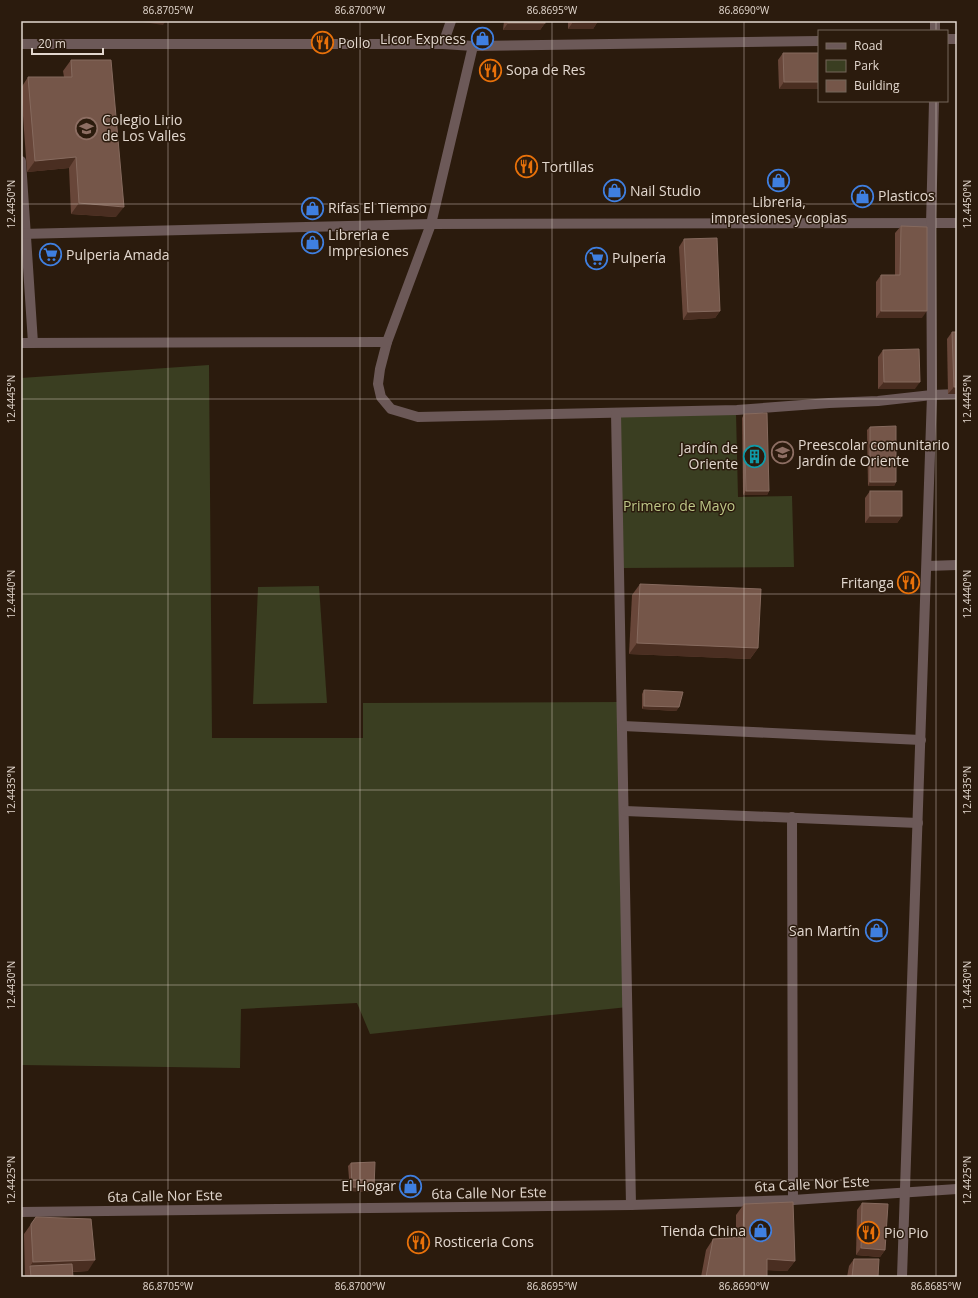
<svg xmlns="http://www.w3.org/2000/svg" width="978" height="1298" font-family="'Open Sans',sans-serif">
<rect width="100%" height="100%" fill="#2b1b0d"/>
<g fill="#3a3e21">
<polygon points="209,365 212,738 363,738 363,703 622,702 628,1007 370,1034 357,1003 241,1009 240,1068 21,1065 21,378"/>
<polygon points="616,413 736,413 738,497 792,496 794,567 620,568"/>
<polygon points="319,586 327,703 253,704 258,587"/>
</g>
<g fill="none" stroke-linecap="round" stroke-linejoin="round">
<g stroke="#6c5958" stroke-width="10">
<polyline points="935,21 935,31"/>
<polyline points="947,39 957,39"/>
<polyline points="21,44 443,44 473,46 819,41"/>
<polyline points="443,44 451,21"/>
<polyline points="473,46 431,224 387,342 380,369 378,384 381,397 391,409 418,417 737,410 829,403 878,401 932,395 957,394"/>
<polyline points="21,161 33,343"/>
<polyline points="21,234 431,224 957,223"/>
<polyline points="21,343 387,342"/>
<polyline points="616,413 631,1205"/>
<polyline points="927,566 957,565"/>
<polyline points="623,726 921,740"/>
<polyline points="625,811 918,823"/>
<polyline points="792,817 793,1200"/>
<polyline points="21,1212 631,1205 793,1200 957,1189"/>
<polyline points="902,1277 932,395 931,224 934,101"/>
</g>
</g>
<g fill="#684639">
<polygon points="504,21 545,21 545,23 540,30 503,30"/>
<polygon points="568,21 598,21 593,29 568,29"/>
<polygon points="783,53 819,89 779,89 778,60"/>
<polygon points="71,60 116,217 71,214 69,168 27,172 21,88 28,77 64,77 63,71"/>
<polygon points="901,226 922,318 876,318 876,282 881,275 895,275 895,233"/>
<polygon points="684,239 720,311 715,318 683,320 679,247"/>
<polygon points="952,332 957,332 957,394 948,394 947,339"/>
<polygon points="883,350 915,389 878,389 878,357"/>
<polygon points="744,414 769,491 767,495 743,495 742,418"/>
<polygon points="870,427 896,482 894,486 868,486 867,430"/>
<polygon points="870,491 902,516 897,523 865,523 865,498"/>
<polygon points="640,584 758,648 750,659 629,654 632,595"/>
<polygon points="644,690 679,707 676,711 642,709 642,694"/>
<polygon points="351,1163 372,1192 350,1191 348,1166"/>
<polygon points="862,1203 885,1250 880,1257 856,1255 857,1210"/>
<polygon points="744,1204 795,1261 787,1271 767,1270 767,1277 701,1277 706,1250 713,1239 736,1237 736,1215"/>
<polygon points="36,1217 88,1271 73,1272 73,1277 25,1277 24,1234"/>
<polygon points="854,1259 878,1277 847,1277 849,1266"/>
</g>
<g fill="#4a2e21">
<polygon points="136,21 166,21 163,25"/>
<polygon points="254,21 262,21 259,22"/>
<polygon points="598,21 593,29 568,29 573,22"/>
<polygon points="508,23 545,23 540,30 503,30"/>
<polygon points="784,82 819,82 819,89 779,89"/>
<polygon points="76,157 69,168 27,172 35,161"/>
<polygon points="79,203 124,207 116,217 71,214"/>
<polygon points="720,311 715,318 683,320 688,312"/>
<polygon points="881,311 927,311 922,318 876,318"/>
<polygon points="884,382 920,382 915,389 878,389"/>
<polygon points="954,387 957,387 957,394 948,394"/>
<polygon points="870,482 896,482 894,486 868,486"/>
<polygon points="746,491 769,491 767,495 743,495"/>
<polygon points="870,516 902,516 897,523 865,523"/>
<polygon points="637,643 758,648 750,659 629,654"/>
<polygon points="644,706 679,707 676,711 642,709"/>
<polygon points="352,1187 374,1188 372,1192 350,1191"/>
<polygon points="861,1248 885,1250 880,1257 856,1255"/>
<polygon points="767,1259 795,1261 787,1271 760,1270"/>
<polygon points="95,1260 88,1271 31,1273 30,1266 33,1262"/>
</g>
<g fill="#755649" stroke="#866a5e">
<rect x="508" y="21" width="37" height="2"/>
<polygon points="573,21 598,21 573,22"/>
<polygon points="783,53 819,53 819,82 784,82"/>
<polygon points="71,60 111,60 124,207 79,203 76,157 35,161 28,77 72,77"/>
<polygon points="901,226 927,227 927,311 881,311 881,275 900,275"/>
<polygon points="717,238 720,311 688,312 684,239"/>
<polygon points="952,332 957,332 957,387 954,387"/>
<polygon points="919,349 920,382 884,382 883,350"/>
<polygon points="767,413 769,491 746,491 744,414"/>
<polygon points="896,426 896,482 870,482 870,427"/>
<rect x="870" y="491" width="32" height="25"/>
<polygon points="640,584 761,589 758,648 637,643"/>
<polygon points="644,690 683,692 679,707 644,706"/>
<polygon points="375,1162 374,1188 352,1187 351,1163"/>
<polygon points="793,1202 795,1261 767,1259 767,1277 706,1277 713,1239 743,1237 744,1204"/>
<polygon points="862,1203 888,1204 885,1250 861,1248"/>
<polygon points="36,1217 91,1219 95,1260 33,1262 31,1224"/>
<polygon points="854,1259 879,1259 878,1277 852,1277"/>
<polygon points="72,1264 73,1277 31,1277 30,1266"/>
</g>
<path fill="none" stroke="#e2d7ce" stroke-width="1" stroke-opacity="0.45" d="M 168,21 L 168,1277M 360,21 L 360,1277M 552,21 L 552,1277M 744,21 L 744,1277M 936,21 L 936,31M 936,101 L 936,1277M 21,204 L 957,204M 21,399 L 957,399M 21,594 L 957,594M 21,790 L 957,790M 21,985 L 957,985M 21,1180 L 957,1180"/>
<defs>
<symbol id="shop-ring" viewBox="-11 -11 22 22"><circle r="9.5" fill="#2b1b0d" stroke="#3f7fe0" stroke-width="1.5"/><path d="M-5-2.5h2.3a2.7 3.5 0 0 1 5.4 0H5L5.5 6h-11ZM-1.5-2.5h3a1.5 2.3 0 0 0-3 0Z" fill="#3f7fe0"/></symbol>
<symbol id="restaurant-ring" viewBox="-11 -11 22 22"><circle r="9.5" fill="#2b1b0d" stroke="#e8710a" stroke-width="1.5"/><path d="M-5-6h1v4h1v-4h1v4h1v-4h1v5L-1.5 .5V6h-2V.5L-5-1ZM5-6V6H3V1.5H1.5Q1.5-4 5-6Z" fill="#e8710a"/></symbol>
<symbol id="school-ring" viewBox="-11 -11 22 22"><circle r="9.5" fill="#2b1b0d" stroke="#8d6e63" stroke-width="1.5"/><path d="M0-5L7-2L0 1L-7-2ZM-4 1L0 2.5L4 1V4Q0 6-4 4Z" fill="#8d6e63"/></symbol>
<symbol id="supermarket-ring" viewBox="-11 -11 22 22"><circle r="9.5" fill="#2b1b0d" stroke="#3f7fe0" stroke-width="1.5"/><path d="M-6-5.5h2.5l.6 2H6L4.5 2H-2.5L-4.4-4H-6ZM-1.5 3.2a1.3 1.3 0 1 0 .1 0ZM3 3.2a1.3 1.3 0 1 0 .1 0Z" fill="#3f7fe0"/></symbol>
<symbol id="building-ring" viewBox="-11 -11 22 22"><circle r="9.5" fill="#2b1b0d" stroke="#0f9aa8" stroke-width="1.5"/><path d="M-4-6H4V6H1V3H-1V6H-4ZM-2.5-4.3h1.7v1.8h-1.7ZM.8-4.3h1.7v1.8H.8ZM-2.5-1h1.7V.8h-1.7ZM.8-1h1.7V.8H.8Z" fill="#0f9aa8"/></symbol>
</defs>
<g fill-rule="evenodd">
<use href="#shop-ring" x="470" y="26" width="25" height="25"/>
<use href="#restaurant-ring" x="310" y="30" width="25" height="25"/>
<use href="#restaurant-ring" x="478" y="58" width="25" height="25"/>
<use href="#school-ring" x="74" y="116" width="25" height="25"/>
<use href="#restaurant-ring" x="514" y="154" width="25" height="25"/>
<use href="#shop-ring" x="766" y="168" width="25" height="25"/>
<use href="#shop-ring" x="602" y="178" width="25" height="25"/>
<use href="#shop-ring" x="850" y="184" width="25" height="25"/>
<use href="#shop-ring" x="300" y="196" width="25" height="25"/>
<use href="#shop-ring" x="300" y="230" width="25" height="25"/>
<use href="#supermarket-ring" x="38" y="242" width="25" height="25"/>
<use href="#supermarket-ring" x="584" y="246" width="25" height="25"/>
<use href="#school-ring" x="770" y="440" width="25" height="25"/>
<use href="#building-ring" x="742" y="444" width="25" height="25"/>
<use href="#restaurant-ring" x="896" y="570" width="25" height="25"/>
<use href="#shop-ring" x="864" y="918" width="25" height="25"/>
<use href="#shop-ring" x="398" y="1174" width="25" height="25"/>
<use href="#shop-ring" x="748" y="1218" width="25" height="25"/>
<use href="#restaurant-ring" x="856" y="1220" width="25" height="25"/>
<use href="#restaurant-ring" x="406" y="1230" width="25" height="25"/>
</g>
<g text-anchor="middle" stroke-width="3" stroke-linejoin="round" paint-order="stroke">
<g font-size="14" fill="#e2d7ce" stroke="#2b1b0d" text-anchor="start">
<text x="466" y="44" text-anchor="end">Licor Express</text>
<text x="338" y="48">Pollo</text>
<text x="506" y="75">Sopa de Res</text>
<text x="102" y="125">Colegio Lirio<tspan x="102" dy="16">de Los Valles</tspan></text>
<text x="542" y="172">Tortillas</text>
<text x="630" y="196">Nail Studio</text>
<text x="878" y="201">Plasticos</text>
<text x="779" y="207" text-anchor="middle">Libreria,<tspan x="779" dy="16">impresiones y copias</tspan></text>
<text x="328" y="213">Rifas El Tiempo</text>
<text x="328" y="240">Libreria e<tspan x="328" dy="16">Impresiones</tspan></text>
<text x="66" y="260">Pulperia Amada</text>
<text x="612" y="263">Pulpería</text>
<text x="798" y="450">Preescolar comunitario<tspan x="798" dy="16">Jardín de Oriente</tspan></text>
<text x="738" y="453" text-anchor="end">Jardín de<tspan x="738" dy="16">Oriente</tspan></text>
<text x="894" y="588" text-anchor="end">Fritanga</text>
<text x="860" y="936" text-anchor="end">San Martín</text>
<text x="396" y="1191" text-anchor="end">El Hogar</text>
<text x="746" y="1236" text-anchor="end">Tienda China</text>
<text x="884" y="1238">Pio Pio</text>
<text x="434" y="1247">Rosticeria Cons</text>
</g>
<g font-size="14" fill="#bec888" stroke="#2b1b0d">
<text x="679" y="511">Primero de Mayo</text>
</g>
<g font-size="14" fill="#e2d7ce" stroke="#2b1b0d">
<text transform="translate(812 1184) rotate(-3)" y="5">6ta Calle Nor Este</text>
<text transform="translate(489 1193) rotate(-1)" y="5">6ta Calle Nor Este</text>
<text transform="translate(165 1196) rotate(-1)" y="5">6ta Calle Nor Este</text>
</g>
</g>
<rect width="978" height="1298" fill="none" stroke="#2b1b0d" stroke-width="44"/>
<rect x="818" y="30" width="130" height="72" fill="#2b1b0d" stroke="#74665a"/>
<rect x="826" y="43" width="20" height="6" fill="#6c5958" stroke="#74665a"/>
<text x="854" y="50" font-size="12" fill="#e2d7ce">Road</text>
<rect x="826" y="60" width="20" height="12" fill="#3a3e21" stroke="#74665a"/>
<text x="854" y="70" font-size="12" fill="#e2d7ce">Park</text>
<rect x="826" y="80" width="20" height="12" fill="#755649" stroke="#74665a"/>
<text x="854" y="90" font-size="12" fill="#e2d7ce">Building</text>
<path d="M32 48v6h71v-6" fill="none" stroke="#e2d7ce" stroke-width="2"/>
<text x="38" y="48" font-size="12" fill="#e2d7ce" stroke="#2b1b0d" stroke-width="3" paint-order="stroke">20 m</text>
<rect x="22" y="22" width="934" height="1254" fill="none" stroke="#e2d7ce" stroke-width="1.5"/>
<g font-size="10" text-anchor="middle" fill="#e2d7ce">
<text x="168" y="14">86.8705°W</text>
<text x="360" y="14">86.8700°W</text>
<text x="552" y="14">86.8695°W</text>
<text x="744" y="14">86.8690°W</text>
<text transform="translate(11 204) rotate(-90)" y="4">12.4450°N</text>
<text transform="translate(967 204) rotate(-90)" y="4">12.4450°N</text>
<text transform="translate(11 399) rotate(-90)" y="4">12.4445°N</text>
<text transform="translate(967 399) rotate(-90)" y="4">12.4445°N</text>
<text transform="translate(11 594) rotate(-90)" y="4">12.4440°N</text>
<text transform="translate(967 594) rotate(-90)" y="4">12.4440°N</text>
<text transform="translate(11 790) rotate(-90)" y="4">12.4435°N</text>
<text transform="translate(967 790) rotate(-90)" y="4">12.4435°N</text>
<text transform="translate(11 985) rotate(-90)" y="4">12.4430°N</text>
<text transform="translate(967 985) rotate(-90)" y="4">12.4430°N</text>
<text transform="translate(11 1180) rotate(-90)" y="4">12.4425°N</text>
<text transform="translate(967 1180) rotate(-90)" y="4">12.4425°N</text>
<text x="168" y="1290">86.8705°W</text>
<text x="360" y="1290">86.8700°W</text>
<text x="552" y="1290">86.8695°W</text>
<text x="744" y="1290">86.8690°W</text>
<text x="936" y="1290">86.8685°W</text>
</g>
</svg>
